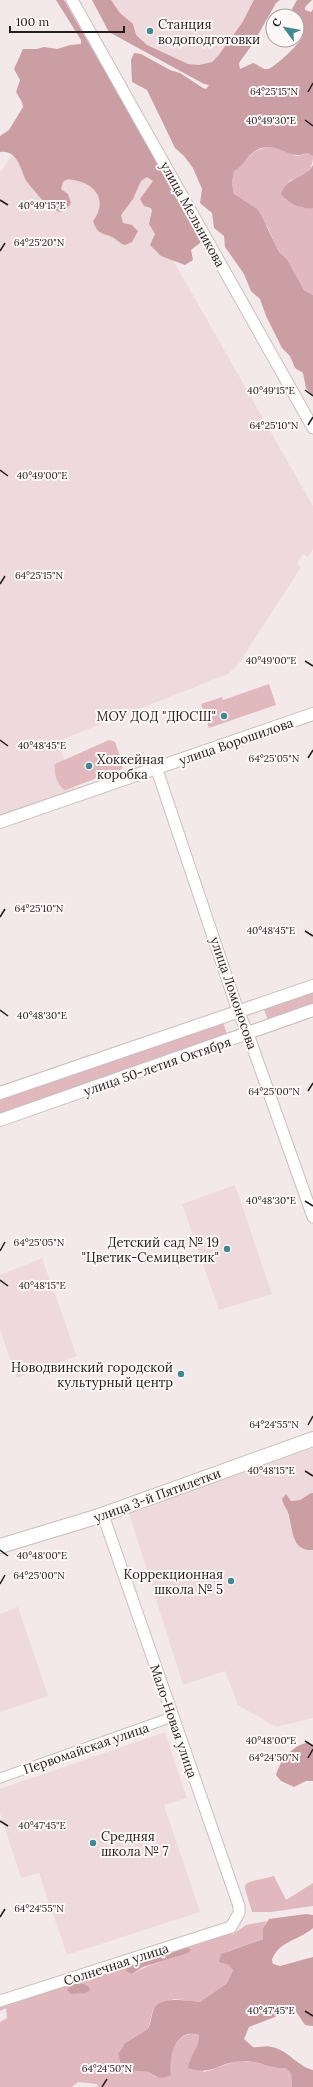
<svg xmlns="http://www.w3.org/2000/svg" width="313" height="2087" font-family="Lora,serif">
<rect width="100%" height="100%" fill="#f4e9ea"/>
<g fill="#eedadc">
<polygon points="92,0 258,0 204,84 109,32"/>
<polygon points="84,50 179,211 162,241 313,506 313,549 308,557 303,554 297,564 301,567 238,665 228,674 58,741 76,792 0,818 0,173"/>
<polygon points="235,1185 272,1294 219,1310 182,1204"/>
<polygon points="42,1258 77,1356 17,1378 0,1330 0,1275"/>
<polygon points="313,1448 313,1493 300,1500 291,1501 288,1498 287,1510 295,1542 313,1550 313,1718 276,1727 238,1705 225,1671 183,1685 129,1513"/>
<polygon points="18,1607 48,1696 0,1712 0,1614"/>
<polygon points="165,1732 187,1798 164,1805 200,1912 67,1955 39,1873 21,1878 0,1813 0,1789"/>
</g>
<g fill="#e0b8bd" fill-rule="evenodd">
<path d="M 267,147 C 271,147 276,147 280,148 C 293,152 291,160 307,153 L 313,156 C 313,172 303,176 289,181 L 285,199 L 302,208 L 313,208 L 313,295 L 304,290 L 287,259 L 279,252 L 267,226 L 234,194 L 232,183 L 234,171 L 255,151 Z"/>
<polygon points="269,684 276,705 209,728 201,704 222,697 223,700"/>
<path d="M 109,740 L 115,742 L 123,764 L 122,769 L 65,790 C 58,787 53,772 55,764 Z"/>
<polygon points="313,991 313,1005 268,1021 264,1009"/>
<polygon points="223,1022 227,1034 0,1114 0,1100"/>
<polygon points="274,1876 286,1900 313,1883 313,1906 271,1912 252,1912 245,1889 245,1885 249,1882"/>
<path d="M 267,1921 L 263,1928 L 263,1939 L 228,1951 L 227,1964 L 233,1970 L 227,1983 L 200,2002 L 174,1999 L 153,2009 L 148,2029 L 125,2043 L 118,2054 L 120,2062 L 133,2071 L 149,2072 L 155,2077 L 171,2075 C 169,2057 175,2028 199,2035 L 200,2043 L 189,2061 L 204,2072 C 217,2069 230,2061 243,2061 C 259,2061 271,2070 286,2068 L 291,2074 L 292,2087 L 98,2087 L 97,2084 L 78,2082 L 72,2087 L 0,2087 L 0,2022 L 7,2018 L 6,2008 L 0,2011 L 0,2006 L 218,1934 L 233,1934 L 246,1925 ZM 179,1949 L 179,1955 C 164,1961 147,1965 133,1974 L 126,1967 L 161,1957 Z"/>
</g>
<g fill="#cb9ea4">
<path d="M 56,0 L 64,0 L 202,240 L 200,243 L 191,250 L 193,260 L 185,265 L 161,256 L 150,245 L 155,234 L 149,224 L 152,211 L 151,208 L 144,206 L 140,199 L 153,181 L 147,177 L 141,181 L 133,199 L 121,215 L 123,223 L 132,225 L 138,231 L 132,242 L 125,245 C 121,244 118,241 114,238 C 103,232 98,236 93,221 C 107,203 98,186 78,181 C 72,180 68,178 63,182 L 61,189 L 68,194 L 71,203 L 66,210 L 59,212 C 45,205 37,194 27,182 C 21,173 19,149 0,152 L 0,136 L 9,130 L 23,107 L 22,102 L 16,92 L 20,80 L 14,69 L 23,49 L 37,49 L 44,47 L 57,49 L 70,45 L 81,44 L 81,40 Z"/>
<path d="M 92,0 L 111,0 L 120,13 L 133,24 L 136,35 L 147,45 L 188,64 L 199,65 L 212,62 L 218,56 L 242,23 L 254,0 L 280,0 L 276,3 L 254,42 L 239,63 L 240,69 L 253,63 C 258,64 262,70 268,69 C 274,68 303,41 303,35 L 297,29 L 297,16 L 292,16 L 292,9 L 297,0 L 312,0 L 305,7 L 305,10 L 311,12 L 313,9 L 313,156 L 307,153 C 289,161 281,143 262,148 C 248,151 245,166 234,171 L 232,183 L 234,194 L 257,209 L 261,215 L 279,252 L 287,259 L 304,290 L 313,295 L 313,396 L 306,388 L 303,373 L 295,368 L 290,356 L 282,348 L 266,316 L 260,299 L 251,291 L 244,274 L 225,247 L 224,236 L 214,228 L 212,213 L 200,203 L 202,189 L 193,168 L 184,156 L 175,148 L 147,90 L 132,82 L 131,60 L 134,53 L 141,54 L 170,70 L 180,73 L 203,88 L 206,89 L 209,85 L 204,84 L 109,32 Z"/>
<path d="M 313,165 L 313,208 C 301,210 288,203 281,194 C 288,175 303,181 313,165 Z"/>
<path d="M 311,1493 L 313,1493 L 313,1550 C 292,1551 293,1532 289,1516 C 288,1510 283,1505 282,1499 L 286,1494 L 291,1501 L 300,1500 Z"/>
<path d="M 306,1743 L 313,1746 L 313,1781 L 306,1781 L 294,1787 L 281,1781 L 276,1775 C 280,1761 292,1746 306,1743 Z"/>
<path d="M 306,1914 L 313,1915 L 313,1928 C 300,1940 278,1941 272,1960 L 273,1964 L 280,1966 L 313,1957 L 313,2026 L 305,2025 L 297,2013 L 290,2008 L 286,2008 L 275,2017 L 249,2027 L 244,2039 L 253,2047 C 259,2048 266,2045 272,2047 C 288,2050 297,2066 313,2070 L 313,2087 L 292,2087 L 291,2074 L 286,2068 C 271,2070 258,2060 243,2061 C 221,2061 212,2077 188,2068 C 189,2055 200,2048 199,2035 C 175,2027 169,2057 171,2075 C 162,2079 157,2079 149,2072 L 133,2071 L 120,2062 L 118,2054 L 125,2043 L 148,2029 C 151,2023 151,2017 153,2011 C 158,1995 188,2001 200,2002 L 227,1983 L 233,1970 L 227,1964 L 219,1962 L 221,1954 L 263,1939 L 263,1928 L 269,1919 Z"/>
<polygon points="186,1947 191,1950 188,1953 143,1967 132,1974 126,1971 128,1965 161,1957"/>
<polygon points="72,1983 84,1984 89,1987 90,1991 85,1993 71,1994 67,1990"/>
</g>
<g fill="none" stroke-linecap="round" stroke-linejoin="round">
<defs>
<polyline id="minor" points="0,1778 172,1717"/>
<g id="tertiary">
<polyline points="72,0 313,428"/>
<polyline points="156,767 238,1011 248,1034 313,1217"/>
<polyline points="0,2001 231,1927 239,1913 239,1906 103,1515"/>
</g>
<g id="secondary">
<polyline points="0,822 313,714"/>
<polyline points="0,1093 313,986"/>
<polyline points="0,1120 313,1010"/>
</g>
<polyline id="primary" points="0,1546 96,1517 313,1439"/>
</defs>
<use href="#minor" stroke="#c9bebf" stroke-width="11"/>
<use href="#tertiary" stroke="#c9bebf" stroke-width="13"/>
<use href="#secondary" stroke="#c9bebf" stroke-width="14"/>
<use href="#primary" stroke="#c9bebf" stroke-width="16"/>
<use href="#minor" stroke="#fff" stroke-width="9"/>
<use href="#tertiary" stroke="#fff" stroke-width="11"/>
<use href="#secondary" stroke="#fff" stroke-width="12"/>
<use href="#primary" stroke="#fff" stroke-width="14"/>
</g>
<path fill="none" stroke="#231f1f" stroke-width="1.5" d="M 308,92 L 313,83M 305,120 L 313,126M 0,200 L 8,205M 0,251 L 5,243M 305,390 L 313,396M 308,425 L 313,417M 0,470 L 8,476M 0,584 L 5,576M 305,661 L 313,666M 0,740 L 8,746M 308,758 L 313,750M 0,917 L 5,909M 305,931 L 313,936M 0,1010 L 8,1016M 308,1091 L 313,1083M 305,1201 L 313,1206M 0,1251 L 5,1242M 0,1280 L 8,1286M 308,1425 L 313,1416M 305,1471 L 313,1476M 0,1550 L 8,1556M 0,1584 L 5,1575M 305,1741 L 313,1746M 308,1758 L 313,1749M 0,1821 L 8,1826M 0,1917 L 5,1909M 305,2011 L 313,2016M 102,2087 L 107,2079"/>
<g fill="#428893" stroke="#fef7f8" stroke-width="1.5">
<circle cx="150" cy="31" r="4"/>
<circle cx="224" cy="716" r="4"/>
<circle cx="89" cy="766" r="4"/>
<circle cx="227" cy="1249" r="4"/>
<circle cx="181" cy="1374" r="4"/>
<circle cx="231" cy="1581" r="4"/>
<circle cx="93" cy="1843" r="4"/>
</g>
<g text-anchor="middle" stroke-width="4" stroke-linejoin="round" paint-order="stroke">
<g font-size="13" fill="#231f1f" stroke="#fef7f8" text-anchor="end">
<text x="158" y="29" text-anchor="start">Станция<tspan x="158" dy="15">водоподготовки</tspan></text>
<text x="216" y="721">МОУ ДОД "ДЮСШ"</text>
<text x="97" y="764" text-anchor="start">Хоккейная<tspan x="97" dy="15">коробка</tspan></text>
<text x="219" y="1247">Детский сад № 19<tspan x="219" dy="15">"Цветик-Семицветик"</tspan></text>
<text x="173" y="1372">Новодвинский городской<tspan x="173" dy="15">культурный центр</tspan></text>
<text x="223" y="1579">Коррекционная<tspan x="223" dy="15">школа № 5</tspan></text>
<text x="101" y="1841" text-anchor="start">Средняя<tspan x="101" dy="15">школа № 7</tspan></text>
</g>
<g font-size="13" fill="#231f1f" stroke="#fef7f8">
<text transform="translate(193 214) rotate(61)" y="5">улица Мельникова</text>
<text transform="translate(236 741) rotate(-19)" y="5">улица Ворошилова</text>
<text transform="translate(234 993) rotate(71)" y="5">улица Ломоносова</text>
<text transform="translate(157 1066) rotate(-19)" y="5">улица 50-летия Октября</text>
<text transform="translate(157 1495) rotate(-20)" y="5">улица 3-й Пятилетки</text>
<text transform="translate(174 1721) rotate(71)" y="5">Мало-Новая улица</text>
<text transform="translate(86 1748) rotate(-19)" y="5">Первомайская улица</text>
<text transform="translate(116 1964) rotate(-18)" y="5">Солнечная улица</text>
</g>
</g>
<g font-size="10" text-anchor="middle" fill="#231f1f" stroke="#fef7f8" stroke-width="4" stroke-linejoin="round" paint-order="stroke">
<text x="274" y="95">64°25'15"N</text>
<text x="271" y="124">40°49'30"E</text>
<text x="42" y="209">40°49'15"E</text>
<text x="39" y="246">64°25'20"N</text>
<text x="271" y="394">40°49'15"E</text>
<text x="274" y="429">64°25'10"N</text>
<text x="42" y="479">40°49'00"E</text>
<text x="39" y="579">64°25'15"N</text>
<text x="271" y="664">40°49'00"E</text>
<text x="42" y="749">40°48'45"E</text>
<text x="274" y="762">64°25'05"N</text>
<text x="39" y="912">64°25'10"N</text>
<text x="271" y="934">40°48'45"E</text>
<text x="42" y="1019">40°48'30"E</text>
<text x="274" y="1095">64°25'00"N</text>
<text x="271" y="1204">40°48'30"E</text>
<text x="39" y="1246">64°25'05"N</text>
<text x="42" y="1289">40°48'15"E</text>
<text x="274" y="1428">64°24'55"N</text>
<text x="271" y="1474">40°48'15"E</text>
<text x="42" y="1559">40°48'00"E</text>
<text x="39" y="1579">64°25'00"N</text>
<text x="271" y="1744">40°48'00"E</text>
<text x="274" y="1761">64°24'50"N</text>
<text x="42" y="1829">40°47'45"E</text>
<text x="39" y="1912">64°24'55"N</text>
<text x="271" y="2014">40°47'45"E</text>
<text x="107" y="2072">64°24'50"N</text>
</g>
<g transform="translate(285 28) rotate(302)"><circle r="19" fill="#fef7f8" stroke="#a6a1a1"/>
<path d="M0-3L7 15L0 10L-7 15Z" fill="#428893"/>
<text y="-6" font-size="11" font-weight="bold" text-anchor="middle" fill="#231f1f">С</text>
</g>
<path d="M10 26v6h114v-6" fill="none" stroke="#231f1f" stroke-width="2"/>
<text x="16" y="26" font-size="12" fill="#231f1f" stroke="#fef7f8" stroke-width="3" paint-order="stroke">100 m</text>
</svg>
